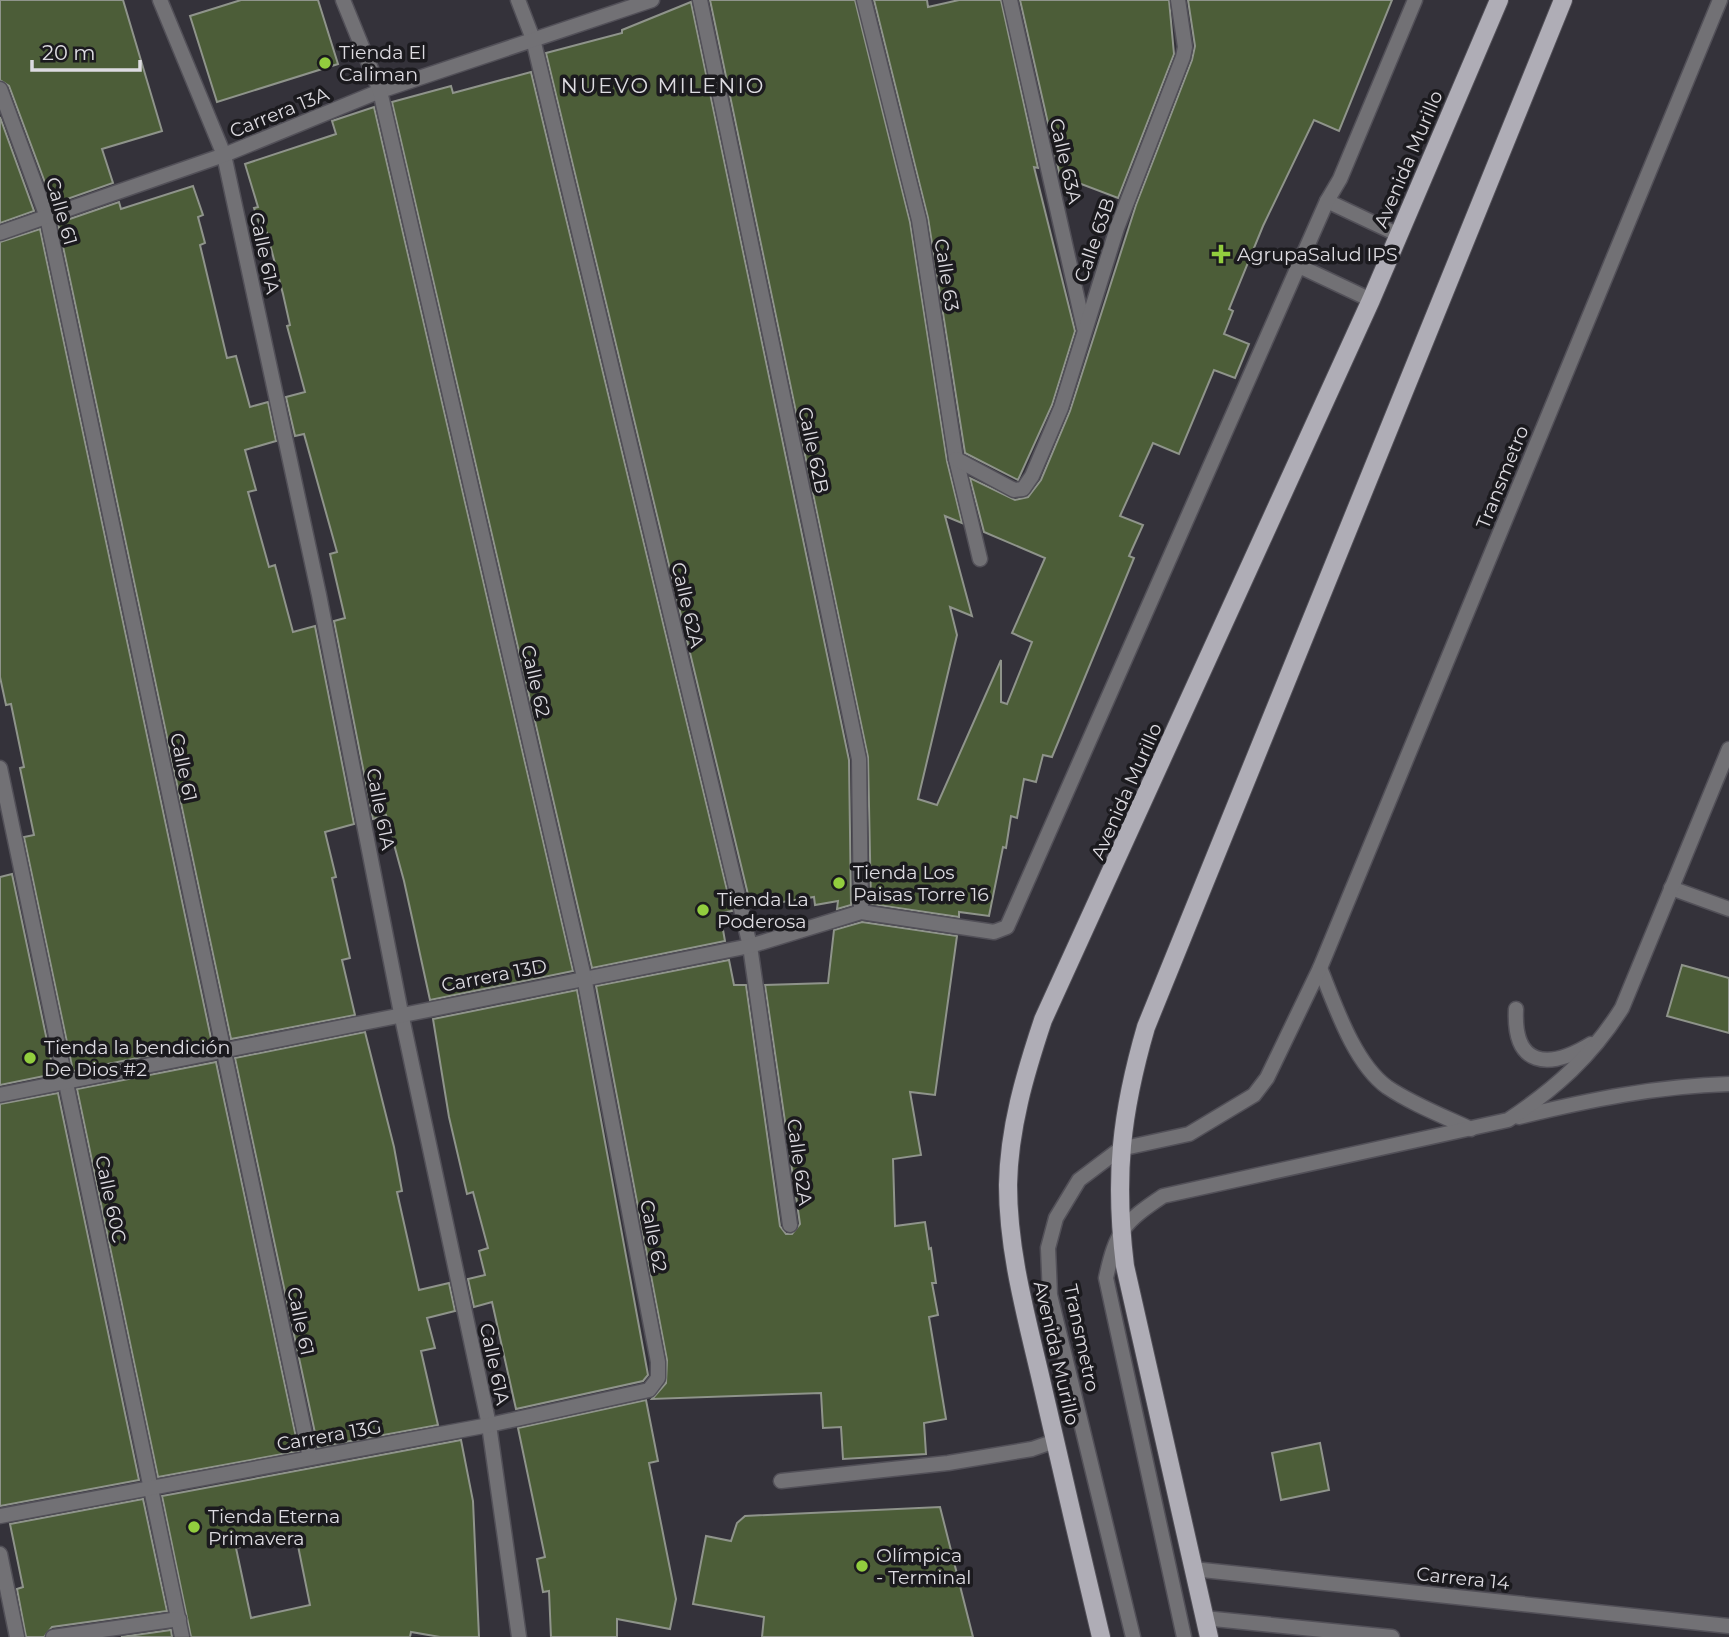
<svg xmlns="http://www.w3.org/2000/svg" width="1729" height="1637" font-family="Montserrat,sans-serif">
<rect width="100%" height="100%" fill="#34323a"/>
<g fill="#4c5d38" stroke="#8f948b" stroke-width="2" fill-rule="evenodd">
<polygon points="0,0 123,0 162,131 102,149 113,183 53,204 9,86 0,80"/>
<polygon points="241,0 318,0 338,64 217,102 190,16"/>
<polygon points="710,0 855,0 910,222 947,461 962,523 945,516 972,616 950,607 957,635 918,799 937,805 1001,660 1001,702 1007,704 1032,642 1012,633 1045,558 984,532 970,478 1015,500 1028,497 1041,480 1070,411 1136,205 1192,60 1195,46 1188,0 1392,0 1339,131 1314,120 1263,226 1229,309 1233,311 1224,334 1249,344 1235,378 1214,370 1179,454 1153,443 1120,516 1143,525 1129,556 1134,558 1052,757 1043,755 1036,782 1024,779 1017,818 1011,816 1006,848 1003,847 989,916 959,912 959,917 871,904 868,757"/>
<polygon points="874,0 927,0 928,7 959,0 1001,0 1038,168 1034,167 1075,331 1052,405 1018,480 965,453 928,218"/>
<polygon points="1020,0 1169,0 1174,54 1118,198 1060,176"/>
<polygon points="691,2 849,760 851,905 837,909 838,901 815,905 814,897 751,907 546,53 622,33 622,30"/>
<polygon points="531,72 732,911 720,913 725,941 592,968 392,102 451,86 453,93"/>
<polygon points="374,107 573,971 430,1000 404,881 386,815 373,819 334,621 345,618 330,554 337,552 304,434 295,436 286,397 305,392 287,326 290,325 283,294 267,233 263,235 254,208 258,207 245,164 336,134 332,121"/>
<polygon points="0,117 34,211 0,223"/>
<polygon points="193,186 203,215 198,217 205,243 200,245 227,358 236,356 250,407 268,402 276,441 245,450 256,490 248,492 269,567 275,565 293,632 315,626 354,824 325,832 336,877 332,878 350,958 342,960 355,1015 231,1039 58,223 119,202 121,209"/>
<polygon points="40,229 212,1043 73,1071 24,837 34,835 20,768 24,767 11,704 6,705 0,677 0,242"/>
<polygon points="12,874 54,1074 0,1085 0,877"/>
<polygon points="862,922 957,936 935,1095 910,1092 921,1155 893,1159 895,1226 925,1222 929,1249 931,1248 936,1283 932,1283 938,1315 929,1317 946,1419 924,1423 926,1454 843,1459 841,1427 823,1428 821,1393 652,1399 666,1383 667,1360 596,986 729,960 734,985 746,985 780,1226 786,1234 792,1234 800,1224 765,985 828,983 834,930"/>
<polygon points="1682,965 1729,978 1729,1033 1667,1016"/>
<polygon points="577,990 648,1375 643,1381 516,1409 492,1302 474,1307 468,1279 485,1275 479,1251 488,1248 473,1192 467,1194 449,1117 433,1019"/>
<polygon points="365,1032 394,1147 402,1191 397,1192 419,1290 449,1283 455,1311 427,1318 435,1348 421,1351 438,1425 318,1447 235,1058"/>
<polygon points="216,1062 299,1451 158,1477 77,1089"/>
<polygon points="58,1093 139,1480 0,1506 0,1104"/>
<polygon points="646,1400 658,1461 649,1463 676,1599 670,1629 617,1619 617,1637 551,1637 549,1591 543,1592 537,1559 545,1557 518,1428"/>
<path d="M 461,1440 L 473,1501 L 479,1637 L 440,1637 L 411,1632 L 410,1637 L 191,1637 L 162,1496 ZM 296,1536 L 310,1605 L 251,1618 L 236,1548 Z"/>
<polygon points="1320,1443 1329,1490 1281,1500 1272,1453"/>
<polygon points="143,1499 167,1611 52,1627 44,1637 26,1637 17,1589 23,1587 10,1524"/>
<polygon points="940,1507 973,1637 762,1637 764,1617 693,1604 706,1536 731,1541 737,1523 745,1516"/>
<polygon points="171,1630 172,1637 121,1637"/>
</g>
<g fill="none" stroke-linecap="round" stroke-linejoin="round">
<defs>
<g id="service">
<polyline points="1671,888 1729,909"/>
<path d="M 1320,968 C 1335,1005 1354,1063 1387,1087 C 1412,1104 1443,1116 1471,1129"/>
<path d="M 1516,1009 C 1513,1067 1548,1070 1591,1044"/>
<path d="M 1519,1117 C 1589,1100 1657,1086 1729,1084"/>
<polyline points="781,1481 948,1463 1032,1449 1055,1441"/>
<polyline points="1133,1637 1050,1295 1048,1248 1056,1218 1079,1180 1120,1149 1189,1134 1254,1095 1267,1078 1320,968 1720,0"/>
<path d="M 1184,1637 L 1106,1278 C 1116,1231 1124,1222 1163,1196 L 1508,1120 C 1555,1089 1592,1056 1622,1008 L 1729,749"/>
</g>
<g id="minor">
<polyline points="160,0 224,155 319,595 401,1013 489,1425 519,1637"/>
<polyline points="518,0 533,39 750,946 790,1225"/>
<polyline points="700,0 859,759 861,912"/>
<polyline points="864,0 919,220 956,459 980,559"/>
<polyline points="1010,0 1084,328"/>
<polyline points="0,89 47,217 310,1458"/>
<polyline points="1327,201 1399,235"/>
<polyline points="0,233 224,155 380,91 652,0"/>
<polyline points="1299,266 1371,300"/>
<polyline points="956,459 1014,490 1023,489 1032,476 1061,408 1117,228 1183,57 1185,47 1178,0"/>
<polyline points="0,768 182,1637"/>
<polyline points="0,1095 750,946 861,912 994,932 1007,927 1327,201 1340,179 1415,0"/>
<polyline points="0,1516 489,1425 649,1390 658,1378 658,1362 584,977 380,91 343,0"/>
<polyline points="0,1554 17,1637"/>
<polyline points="1193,1569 1729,1626"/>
<polyline points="1204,1618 1392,1637"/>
<polyline points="53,1637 179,1619"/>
</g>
<g id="primary">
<path d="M 1101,1637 C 1081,1553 1061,1468 1042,1384 C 1027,1319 1008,1253 1008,1185 C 1009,1128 1025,1074 1043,1020 L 1371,300 L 1499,0"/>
<path d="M 1209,1637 L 1125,1266 C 1114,1177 1121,1113 1146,1027 L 1563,0"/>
</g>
</defs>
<use href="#service" stroke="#525058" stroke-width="17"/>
<use href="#minor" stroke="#525058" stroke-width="17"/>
<use href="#primary" stroke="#525058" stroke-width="20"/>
<use href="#service" stroke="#727175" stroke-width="14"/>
<use href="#minor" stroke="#727175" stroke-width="14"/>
<use href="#primary" stroke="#afadb6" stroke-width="18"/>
</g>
<g fill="#92cd3e" stroke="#1b1a1e" stroke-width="2.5">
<circle cx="325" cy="63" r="7"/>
<path d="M1217.5 243.5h7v7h7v7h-7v7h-7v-7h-7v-7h7z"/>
<circle cx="839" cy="883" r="7"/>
<circle cx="703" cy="910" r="7"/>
<circle cx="30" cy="1058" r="7"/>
<circle cx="194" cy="1527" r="7"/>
<circle cx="862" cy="1566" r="7"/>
</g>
<g text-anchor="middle" stroke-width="7" stroke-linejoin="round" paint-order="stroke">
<g font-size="19" fill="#dddbe1" stroke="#1b1a1e" text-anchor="start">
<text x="339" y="59">Tienda El<tspan x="339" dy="22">Caliman</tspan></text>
<text x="1237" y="261">AgrupaSalud IPS</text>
<text x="853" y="879">Tienda Los<tspan x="853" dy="22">Paisas Torre 16</tspan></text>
<text x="717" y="906">Tienda La<tspan x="717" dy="22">Poderosa</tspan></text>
<text x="44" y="1054">Tienda la bendición<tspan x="44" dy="22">De Dios #2</tspan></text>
<text x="208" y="1523">Tienda Eterna<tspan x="208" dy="22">Primavera</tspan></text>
<text x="876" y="1562">Olímpica<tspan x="876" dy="22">- Terminal</tspan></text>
</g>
<g font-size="19" fill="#dddbe1" stroke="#1b1a1e">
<text transform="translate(279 112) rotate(-22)" y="7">Carrera 13A</text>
<text transform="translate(1408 159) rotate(-67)" y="7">Avenida Murillo</text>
<text transform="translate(1066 161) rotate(77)" y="7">Calle 63A</text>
<text transform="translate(62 211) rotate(74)" y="7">Calle 61</text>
<text transform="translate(1094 240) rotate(-71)" y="7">Calle 63B</text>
<text transform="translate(265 253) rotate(78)" y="7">Calle 61A</text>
<text transform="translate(947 275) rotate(81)" y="7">Calle 63</text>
<text transform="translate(814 450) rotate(78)" y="7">Calle 62B</text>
<text transform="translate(1502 477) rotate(-68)" y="7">Transmetro</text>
<text transform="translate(688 605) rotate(77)" y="7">Calle 62A</text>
<text transform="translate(536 681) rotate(77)" y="7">Calle 62</text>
<text transform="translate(184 767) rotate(78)" y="7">Calle 61</text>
<text transform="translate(1126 791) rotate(-66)" y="7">Avenida Murillo</text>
<text transform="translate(381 809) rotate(79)" y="7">Calle 61A</text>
<text transform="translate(494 975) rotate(-11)" y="7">Carrera 13D</text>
<text transform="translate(800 1162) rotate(82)" y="7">Calle 62A</text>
<text transform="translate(111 1199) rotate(78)" y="7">Calle 60C</text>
<text transform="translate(654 1236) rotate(79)" y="7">Calle 62</text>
<text transform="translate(301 1321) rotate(78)" y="7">Calle 61</text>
<text transform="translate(1082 1338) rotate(78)" y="7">Transmetro</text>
<text transform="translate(1057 1353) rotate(77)" y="7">Avenida Murillo</text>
<text transform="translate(495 1364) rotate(78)" y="7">Calle 61A</text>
<text transform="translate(329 1435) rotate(-10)" y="7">Carrera 13G</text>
<text transform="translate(1463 1578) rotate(6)" y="7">Carrera 14</text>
</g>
<g font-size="21" letter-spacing="2" fill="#dddbe1" stroke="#1b1a1e">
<text x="663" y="93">NUEVO MILENIO</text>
</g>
</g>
<path d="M32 60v10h108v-10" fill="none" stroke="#dddbe1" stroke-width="3.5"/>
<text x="42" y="60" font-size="21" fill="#dddbe1" stroke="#1b1a1e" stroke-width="5" paint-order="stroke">20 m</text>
</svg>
